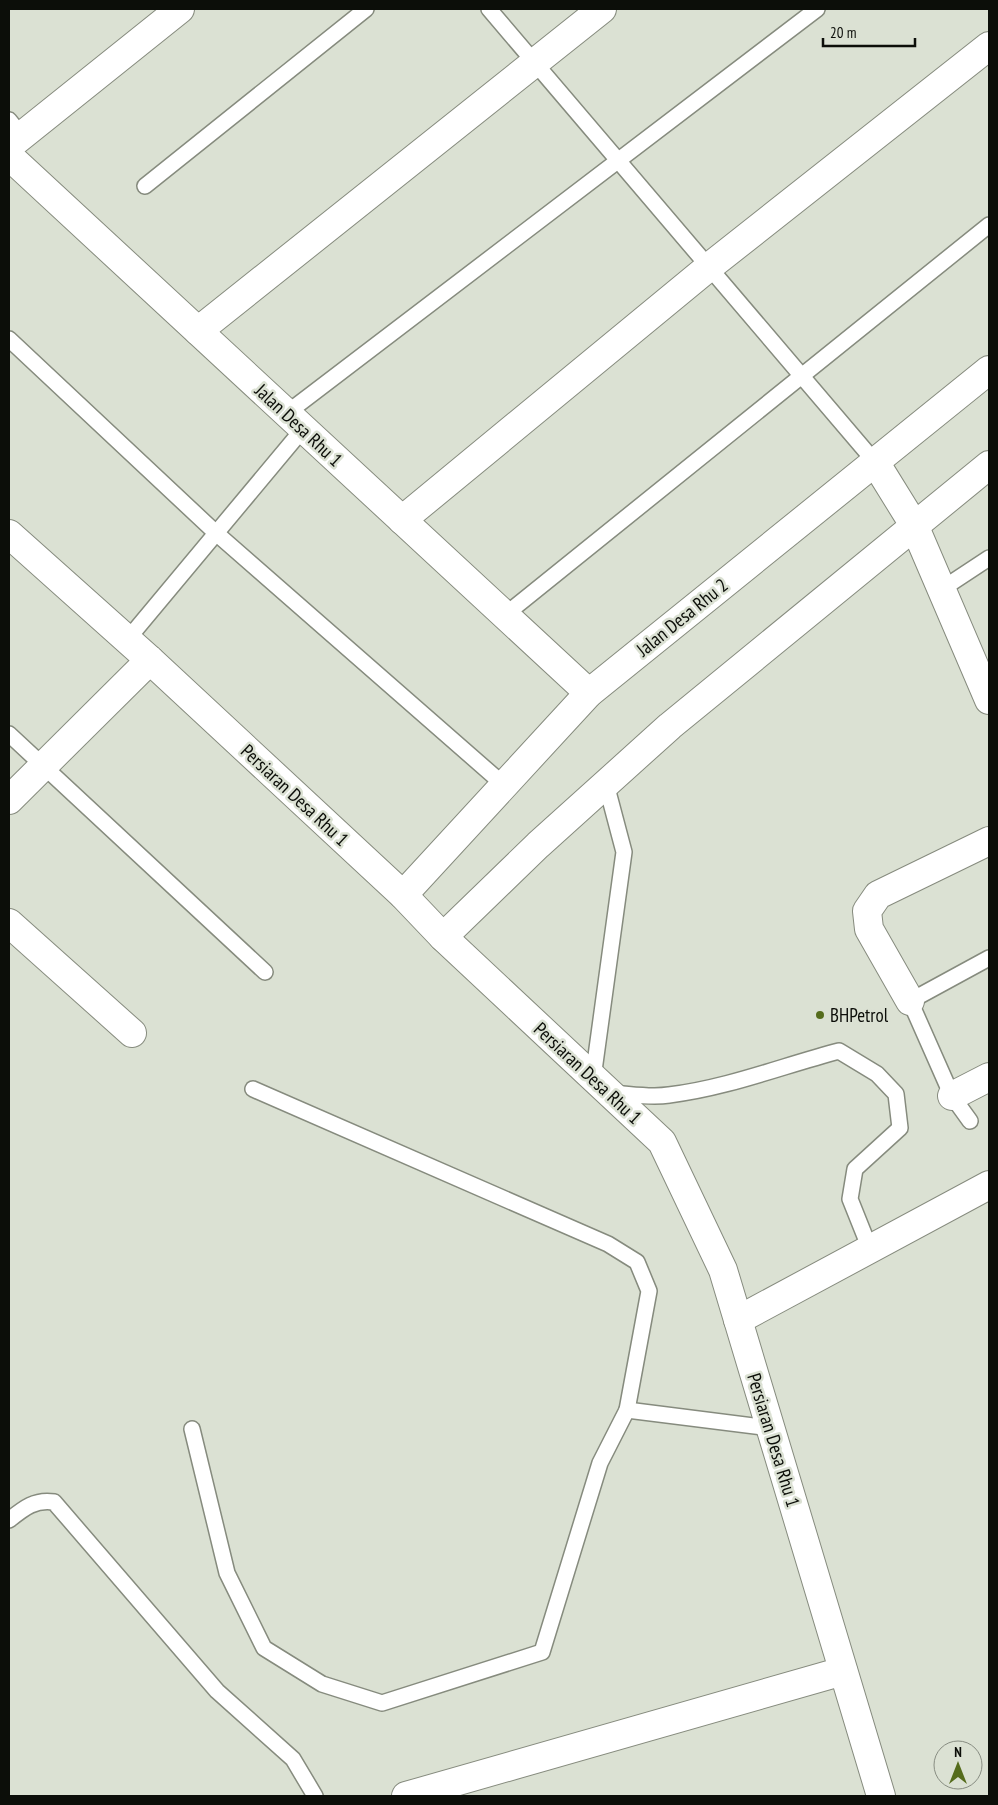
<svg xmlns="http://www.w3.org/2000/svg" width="998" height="1805" font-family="'PT Sans Narrow',sans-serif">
<rect width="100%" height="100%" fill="#dbe1d3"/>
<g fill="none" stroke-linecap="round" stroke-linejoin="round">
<defs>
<g id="service">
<polyline points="489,9 875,462"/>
<polyline points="9,120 21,135"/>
<polyline points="145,186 366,9"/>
<polyline points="9,339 216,533 504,785"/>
<polyline points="287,413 817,9"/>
<polyline points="942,589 989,558"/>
<polyline points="505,615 989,225"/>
<polyline points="127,640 303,429"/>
<polyline points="9,734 265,972"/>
<polyline points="593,1078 624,852 606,784"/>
<polyline points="253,1089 608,1244 637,1262 649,1291 627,1410 770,1428"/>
<path d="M 611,1093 C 630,1094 650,1098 669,1095 C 727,1088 782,1066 839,1051 L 877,1074 L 896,1094 L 900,1128 L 855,1169 L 850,1199 L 870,1249"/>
<polyline points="970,1121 952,1096 910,1001 989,958"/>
<polyline points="192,1429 227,1573 264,1648 322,1684 382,1703 542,1652 600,1463 627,1410"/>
<path d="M 9,1520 C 24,1508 35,1499 54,1502 L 217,1691 L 293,1759 L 315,1796"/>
</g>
<g id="minor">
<polyline points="9,146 180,9"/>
<polyline points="9,156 589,693"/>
<polyline points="198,331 602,9"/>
<polyline points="875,462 914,525 989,700"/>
<polyline points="402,520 709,267 989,46"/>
<polyline points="9,800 150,660"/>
<polyline points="403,895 589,693 989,370"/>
<polyline points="9,923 132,1033"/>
<polyline points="443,937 538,845 670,726 989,465"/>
<polyline points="910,1001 869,929 867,911 878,895 989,841"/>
<polyline points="952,1096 989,1077"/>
<polyline points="738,1320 989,1185"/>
<polyline points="406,1796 843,1671"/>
</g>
<polyline id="tertiary" points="9,534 150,660 403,895 443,937 662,1142 723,1270 881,1796"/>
</defs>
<use href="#service" stroke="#868b7e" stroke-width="18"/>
<use href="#minor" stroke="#868b7e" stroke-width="30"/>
<use href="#tertiary" stroke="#868b7e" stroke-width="30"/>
<use href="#service" stroke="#fff" stroke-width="15"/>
<use href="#minor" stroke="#fff" stroke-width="28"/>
<use href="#tertiary" stroke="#fff" stroke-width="28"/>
</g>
<circle fill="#556c1c" stroke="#dbe1d3" stroke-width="2" cx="820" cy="1015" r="5"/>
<g text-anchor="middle" stroke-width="5" stroke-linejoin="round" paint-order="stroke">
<g font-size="19" fill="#0c0e09" stroke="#dbe1d3">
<text transform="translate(299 425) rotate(43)" y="7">Jalan Desa Rhu 1</text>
<text transform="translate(682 617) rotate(-39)" y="7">Jalan Desa Rhu 2</text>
<text transform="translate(295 795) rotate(43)" y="7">Persiaran Desa Rhu 1</text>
<text transform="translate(588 1073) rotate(43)" y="7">Persiaran Desa Rhu 1</text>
<text transform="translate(774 1440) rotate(73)" y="7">Persiaran Desa Rhu 1</text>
</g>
<g font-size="19" fill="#0c0e09" stroke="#dbe1d3" text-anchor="start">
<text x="830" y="1022">BHPetrol</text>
</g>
</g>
<rect width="998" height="1805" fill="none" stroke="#0c0e09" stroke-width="20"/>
<g transform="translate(958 1765)"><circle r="24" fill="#dbe1d3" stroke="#888d82"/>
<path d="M0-4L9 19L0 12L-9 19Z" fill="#556c1c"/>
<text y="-8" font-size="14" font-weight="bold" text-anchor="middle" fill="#0c0e09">N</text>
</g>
<path d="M823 38v8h92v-8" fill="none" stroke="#0c0e09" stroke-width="2.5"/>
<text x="830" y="38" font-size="15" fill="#0c0e09" stroke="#dbe1d3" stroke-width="4" paint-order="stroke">20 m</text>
</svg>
